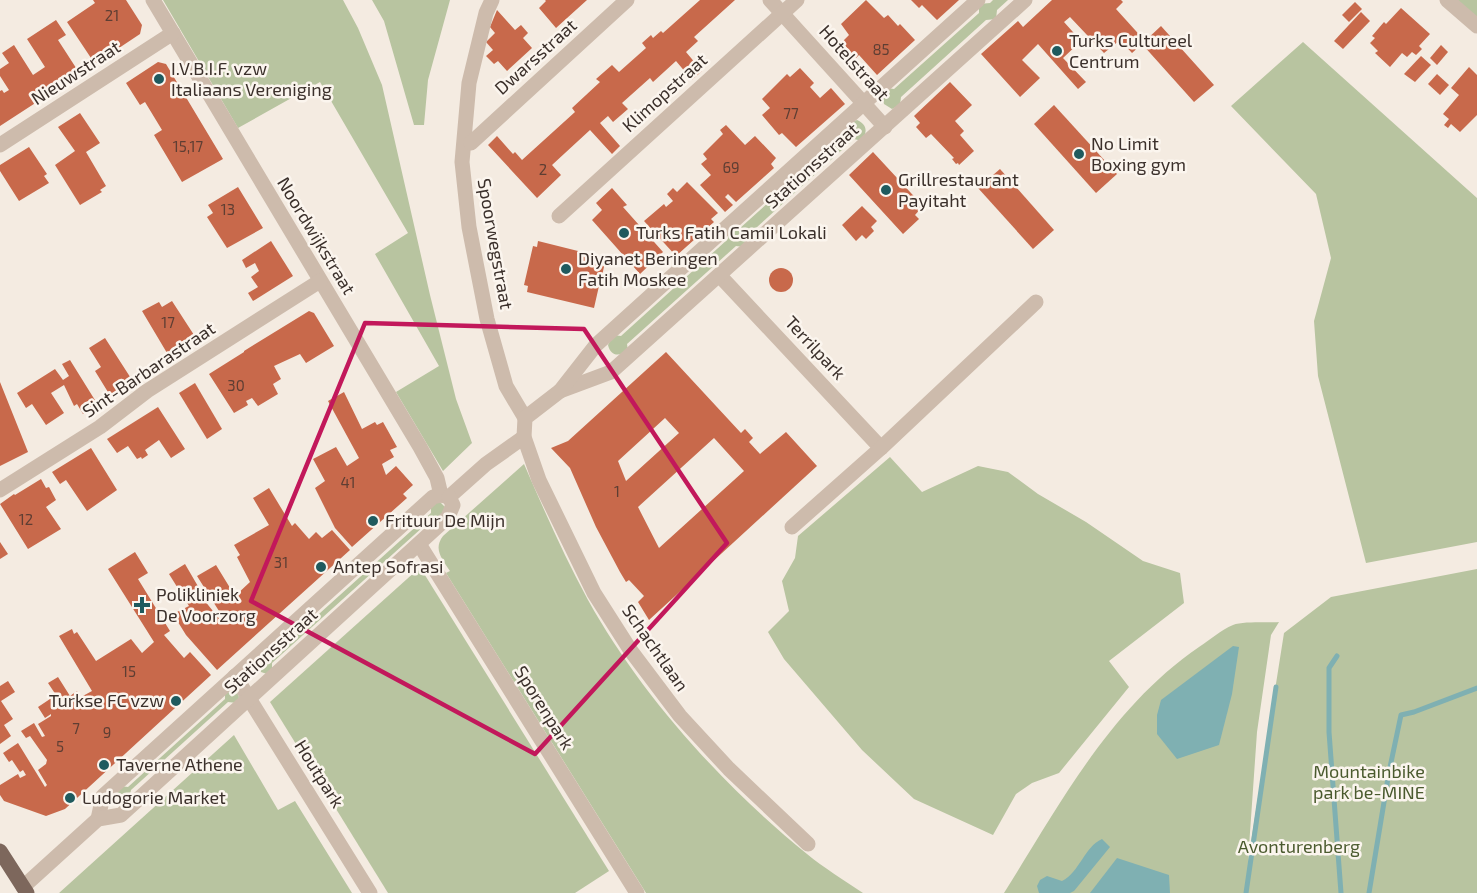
<svg xmlns="http://www.w3.org/2000/svg" width="1477" height="893" font-family="'Exo 2',sans-serif">
<rect width="100%" height="100%" fill="#f4ebe1"/>
<g fill="#b8c4a0">
<polygon points="163,0 343,0 358,28 382,85 430,295 456,399 472,443 443,471 396,392 439,366 375,254 408,233 320,82 238,128"/>
<polygon points="372,0 450,0 428,80 424,125 414,125 384,21"/>
<polygon points="993,0 1008,0 997,10 996,19 986,20 901,97 900,105 892,109 884,104 882,94 887,88 894,89 979,13 979,4 990,3"/>
<polygon points="1454,0 1477,0 1477,20"/>
<polygon points="1303,42 1477,198 1477,542 1366,563 1318,376 1314,321 1331,258 1316,194 1231,106"/>
<path d="M 857,120 C 868,125 867,132 862,141 L 854,139 L 746,237 L 744,247 L 736,246 L 627,344 L 628,351 C 619,356 611,357 608,345 L 613,335 L 621,336 L 728,239 L 729,231 L 739,229 L 847,132 L 847,124 Z"/>
<polygon points="890,457 922,492 978,466 1008,472 1038,494 1086,522 1143,561 1180,573 1184,603 1109,661 1129,687 1059,773 1032,783 1016,794 993,835 914,799 862,750 784,659 768,632 789,611 782,581 795,558 798,536"/>
<path d="M 524,464 C 544,510 564,556 588,600 C 640,694 723,786 807,854 C 824,868 844,880 863,893 L 646,893 L 446,573 L 450,571 C 442,559 433,549 443,536 Z"/>
<polygon points="437,502 441,503 446,508 442,517 434,517 272,663 272,672 267,674 261,672 258,665 261,659 269,659 431,513 431,505"/>
<path d="M 1477,569 L 1477,893 L 1004,893 C 1060,804 1110,708 1199,647 C 1210,640 1221,630 1233,625 C 1243,621 1267,623 1279,622 L 1271,635 L 1257,732 L 1248,861 L 1284,633 L 1331,597 Z"/>
<polygon points="417,570 423,572 609,871 575,893 388,893 270,702"/>
<polygon points="231,689 236,690 239,697 237,703 228,702 131,790 129,800 121,801 116,794 120,786 128,787 225,699 225,691"/>
<polygon points="234,735 278,810 295,801 352,893 59,893"/>
</g>
<g fill="#7fb0b2">
<polygon points="1233,646 1239,647 1232,694 1219,745 1177,759 1157,734 1157,715 1161,700"/>
<path d="M 1102,839 L 1110,847 L 1074,891 L 1070,893 L 1039,893 L 1037,886 L 1040,880 L 1047,876 L 1062,881 C 1080,872 1084,847 1102,839 Z"/>
<polygon points="1117,858 1169,875 1170,893 1090,893"/>
</g>
<g fill="none" stroke-linecap="round" stroke-linejoin="round">
<g stroke="#7fb0b2" stroke-width="5">
<polyline points="1337,656 1329,668 1329,732 1341,893"/>
<polyline points="1246,893 1276,687"/>
<polyline points="1369,893 1389,772 1401,715 1414,712 1477,688"/>
</g>
</g>
<g fill="#c8694b" fill-rule="evenodd">
<polygon points="93,0 126,0 142,25 140,34 95,64 67,22 95,3"/>
<polygon points="545,0 587,0 556,28 539,8 546,1"/>
<polygon points="700,0 735,0 694,37 698,41 686,52 702,71 692,80 676,61 653,82 650,78 622,103 628,109 613,122 608,116 600,123 620,146 612,154 590,130 552,165 561,175 537,198 488,145 497,136 513,154 515,152 522,160 575,112 572,108 600,82 596,79 612,65 619,72 646,48 642,43 651,35 653,38 661,31 663,33"/>
<polygon points="866,0 884,18 888,15 898,26 900,24 915,40 877,75 859,55 856,58 842,42 849,35 841,24"/>
<polygon points="911,0 959,0 937,20 922,5 919,8"/>
<polygon points="1052,0 1121,0 1123,2 1116,9 1145,41 1161,26 1214,85 1194,102 1142,44 1132,53 1120,40 1104,53 1070,17 1064,22 1081,41 1063,58 1086,82 1078,89 1038,44 1022,60 1040,78 1020,97 981,54 1018,21 1023,27"/>
<polygon points="1355,2 1362,9 1349,22 1342,15"/>
<polygon points="1401,8 1430,34 1419,46 1422,49 1416,55 1412,52 1407,57 1402,53 1390,67 1375,53 1378,51 1370,43 1375,38 1372,36 1384,22 1386,24"/>
<polygon points="497,10 515,30 521,25 528,33 523,38 532,48 507,71 498,61 494,64 486,56 493,50 486,42 495,33 490,27"/>
<polygon points="1361,12 1370,21 1343,49 1334,41"/>
<polygon points="56,20 66,35 58,40 80,74 0,126 0,91 2,90 4,93 9,90 0,76 0,69 9,63 2,53 14,45 33,75 45,67 27,39"/>
<polygon points="1441,45 1448,52 1437,65 1430,58"/>
<polygon points="1421,56 1431,65 1415,82 1404,74"/>
<polygon points="158,62 166,64 223,159 182,182 154,135 162,130 145,102 140,105 126,83"/>
<polygon points="1469,67 1477,75 1477,115 1460,132 1451,124 1448,128 1444,125 1449,119 1443,114 1459,95 1451,88"/>
<polygon points="800,68 814,83 810,87 820,98 831,88 845,104 796,147 782,133 779,135 762,115 770,108 762,99 787,74 790,77"/>
<polygon points="1437,74 1449,85 1440,95 1428,84"/>
<polygon points="950,82 972,105 955,121 964,131 960,135 974,151 959,165 958,163 956,164 952,159 954,158 931,134 926,138 916,127 920,123 914,116"/>
<polygon points="1054,105 1117,174 1096,193 1034,124"/>
<polygon points="80,113 100,143 86,152 106,186 100,190 102,192 80,205 55,165 75,151 58,127"/>
<polygon points="726,125 745,145 755,136 776,158 771,164 774,168 736,202 728,194 725,197 733,205 725,212 700,185 711,175 701,164 707,159 703,154 723,134 720,130"/>
<polygon points="29,147 47,174 44,176 49,183 19,201 0,171 0,165"/>
<polygon points="873,152 923,206 915,215 919,219 903,234 849,175"/>
<polygon points="1000,169 1054,230 1033,249 978,188"/>
<polygon points="687,182 718,213 711,219 714,222 676,256 644,221 664,204 666,207 673,201 667,194 673,188 677,192"/>
<polygon points="238,187 263,228 227,248 207,217 213,213 208,205"/>
<polygon points="612,188 627,205 623,207 663,252 640,274 592,220 602,210 596,203"/>
<polygon points="862,206 877,221 871,227 874,231 866,239 862,235 856,241 842,225"/>
<polygon points="271,241 293,276 253,301 248,293 258,287 251,277 259,271 255,263 246,268 242,260"/>
<polygon points="538,241 606,258 601,280 603,283 599,286 594,308 527,292 528,286 524,285 533,246 537,247"/>
<circle cx="781" cy="280" r="12"/>
<polygon points="172,301 194,335 167,353 142,311 159,302 162,307"/>
<polygon points="309,311 314,313 334,346 306,363 300,354 274,366 281,379 273,384 278,394 258,406 252,398 246,401 248,405 234,413 209,374 244,352 244,351"/>
<polygon points="105,338 134,383 111,397 95,371 101,367 89,348"/>
<path d="M 666,352 L 741,433 L 745,429 L 753,438 L 749,442 L 760,454 L 786,432 L 817,466 L 649,620 L 638,602 L 644,596 L 629,580 L 626,582 L 620,572 L 596,527 L 570,468 L 551,448 L 568,441 ZM 665,418 L 679,433 L 626,481 L 618,461 ZM 714,438 L 744,471 L 659,548 L 638,507 Z"/>
<polygon points="70,360 98,405 83,414 77,404 74,406 64,385 51,393 64,413 46,425 32,404 26,408 17,393 55,369 63,380 69,376 62,364"/>
<polygon points="0,382 28,452 0,466"/>
<polygon points="195,383 222,429 207,439 179,393"/>
<polygon points="344,392 362,429 375,422 377,425 383,422 397,447 390,450 394,457 382,464 386,475 396,466 413,485 403,494 407,498 352,547 335,528 315,488 325,481 313,459 336,447 347,466 359,458 328,401"/>
<polygon points="158,407 185,449 171,458 159,440 145,450 148,455 142,459 141,457 137,459 128,446 117,453 107,439"/>
<polygon points="91,448 117,490 87,511 66,480 60,484 52,472"/>
<polygon points="41,479 46,488 49,487 56,500 46,507 61,529 28,549 0,504 14,494 15,495"/>
<polygon points="269,488 292,526 295,523 309,539 316,532 322,538 332,530 350,550 217,670 186,635 173,614 189,606 169,574 185,564 199,588 196,590 221,621 224,619 197,576 216,565 235,596 250,582 237,557 240,555 234,545 269,525 253,498"/>
<polygon points="0,542 8,554 0,559"/>
<polygon points="135,552 148,573 138,579 170,631 164,635 184,658 190,652 211,675 65,809 46,816 4,801 0,795 0,785 18,774 20,778 26,775 23,770 20,772 12,760 9,762 3,753 18,743 45,787 47,785 38,770 46,764 47,760 30,736 26,738 21,731 34,723 42,737 45,736 38,724 51,716 51,714 45,718 38,707 56,695 48,683 58,677 70,696 77,691 81,697 92,691 59,636 72,629 74,634 77,632 96,661 131,639 142,653 154,642 108,569"/>
<polygon points="8,681 15,692 1,701 13,719 4,725 11,736 0,744 0,686"/>
</g>
<g fill="none" stroke-linecap="round" stroke-linejoin="round">
<g stroke="#cdbbac" stroke-width="15">
<polyline points="153,0 420,447 437,478 441,495"/>
<polyline points="492,0 486,13 469,83 462,162 469,227 487,319 506,386 525,418"/>
<polyline points="770,0 885,127"/>
<polyline points="1447,0 1477,26"/>
<polyline points="471,143 627,0"/>
<polyline points="0,145 173,33"/>
<polyline points="559,216 797,0"/>
<polyline points="720,276 881,448"/>
<polyline points="560,391 611,372 1025,0"/>
<polyline points="0,490 100,427 147,391 320,281"/>
<polyline points="449,497 486,464 524,437"/>
<polyline points="792,527 881,448 1036,302"/>
<polyline points="419,544 637,893"/>
<polyline points="235,676 370,893"/>
<polyline points="98,819 103,796 433,497 441,495 449,497"/>
<polyline points="808,844 729,769 680,716 631,651 594,593 539,480 524,437 525,418 560,391 596,345 978,0"/>
<polyline points="23,887 98,819 121,815 448,517 453,505 449,497"/>
</g>
<polyline stroke="#7d675c" stroke-width="15" points="0,851 27,893"/>
</g>
<path fill="none" stroke="#c2185b" stroke-width="4.5" stroke-linejoin="round" d="M 365,323 L 584,329 L 727,543 L 535,754 L 251,601 Z"/>
<g fill="#1f5a5e" stroke="#fbf5ee" stroke-width="2">
<circle cx="1057" cy="51" r="6"/>
<circle cx="159" cy="79" r="6"/>
<circle cx="1079" cy="154" r="6"/>
<circle cx="886" cy="190" r="6"/>
<circle cx="624" cy="233" r="6"/>
<circle cx="566" cy="269" r="6"/>
<circle cx="373" cy="521" r="6"/>
<circle cx="321" cy="567" r="6"/>
<path d="M139 596h6v6h6v6h-6v6h-6v-6h-6v-6h6z"/>
<circle cx="176" cy="701" r="6"/>
<circle cx="104" cy="765" r="6"/>
<circle cx="70" cy="798" r="6"/>
</g>
<g text-anchor="middle" stroke-width="5" stroke-linejoin="round" paint-order="stroke">
<g font-size="15" fill="#5e3e33">
<text x="112" y="21">21</text>
<text x="881" y="55">85</text>
<text x="791" y="119">77</text>
<text x="188" y="152">15,17</text>
<text x="731" y="173">69</text>
<text x="543" y="175">2</text>
<text x="228" y="215">13</text>
<text x="168" y="328">17</text>
<text x="236" y="391">30</text>
<text x="348" y="488">41</text>
<text x="617" y="497">1</text>
<text x="26" y="525">12</text>
<text x="281" y="568">31</text>
<text x="129" y="677">15</text>
<text x="76" y="734">7</text>
<text x="107" y="738">9</text>
<text x="60" y="752">5</text>
</g>
<g font-size="18" fill="#3b302b" stroke="#fbf5ee" text-anchor="start">
<text x="1069" y="47">Turks Cultureel<tspan x="1069" dy="21">Centrum</tspan></text>
<text x="171" y="75">I.V.B.I.F. vzw<tspan x="171" dy="21">Italiaans Vereniging</tspan></text>
<text x="1091" y="150">No Limit<tspan x="1091" dy="21">Boxing gym</tspan></text>
<text x="898" y="186">Grillrestaurant<tspan x="898" dy="21">Payitaht</tspan></text>
<text x="636" y="239">Turks Fatih Camii Lokali</text>
<text x="578" y="265">Diyanet Beringen<tspan x="578" dy="21">Fatih Moskee</tspan></text>
<text x="385" y="527">Frituur De Mijn</text>
<text x="333" y="573">Antep Sofrasi</text>
<text x="156" y="601">Polikliniek<tspan x="156" dy="21">De Voorzorg</tspan></text>
<text x="164" y="707" text-anchor="end">Turkse FC vzw</text>
<text x="116" y="771">Taverne Athene</text>
<text x="82" y="804">Ludogorie Market</text>
</g>
<g font-size="18" fill="#3b302b" stroke="#fbf5ee">
<text transform="translate(536 57) rotate(-42)" y="6">Dwarsstraat</text>
<text transform="translate(854 63) rotate(48)" y="6">Hotelstraat</text>
<text transform="translate(76 73) rotate(-33)" y="6">Nieuwstraat</text>
<text transform="translate(665 93) rotate(-42)" y="6">Klimopstraat</text>
<text transform="translate(812 166) rotate(-42)" y="6">Stationsstraat</text>
<text transform="translate(316 236) rotate(59)" y="6">Noordwijkstraat</text>
<text transform="translate(495 244) rotate(80)" y="6">Spoorwegstraat</text>
<text transform="translate(815 348) rotate(47)" y="6">Terrilpark</text>
<text transform="translate(149 370) rotate(-34)" y="6">Sint-Barbarastraat</text>
<text transform="translate(655 648) rotate(55)" y="6">Schachtlaan</text>
<text transform="translate(271 651) rotate(-42)" y="6">Stationsstraat</text>
<text transform="translate(544 708) rotate(58)" y="6">Sporenpark</text>
<text transform="translate(319 774) rotate(58)" y="6">Houtpark</text>
</g>
<g font-size="18" fill="#4a5a2e" stroke="#fbf5ee">
<text x="1369" y="778">Mountainbike<tspan x="1369" dy="21">park be-MINE</tspan></text>
<text x="1299" y="853">Avonturenberg</text>
</g>
</g>
</svg>
